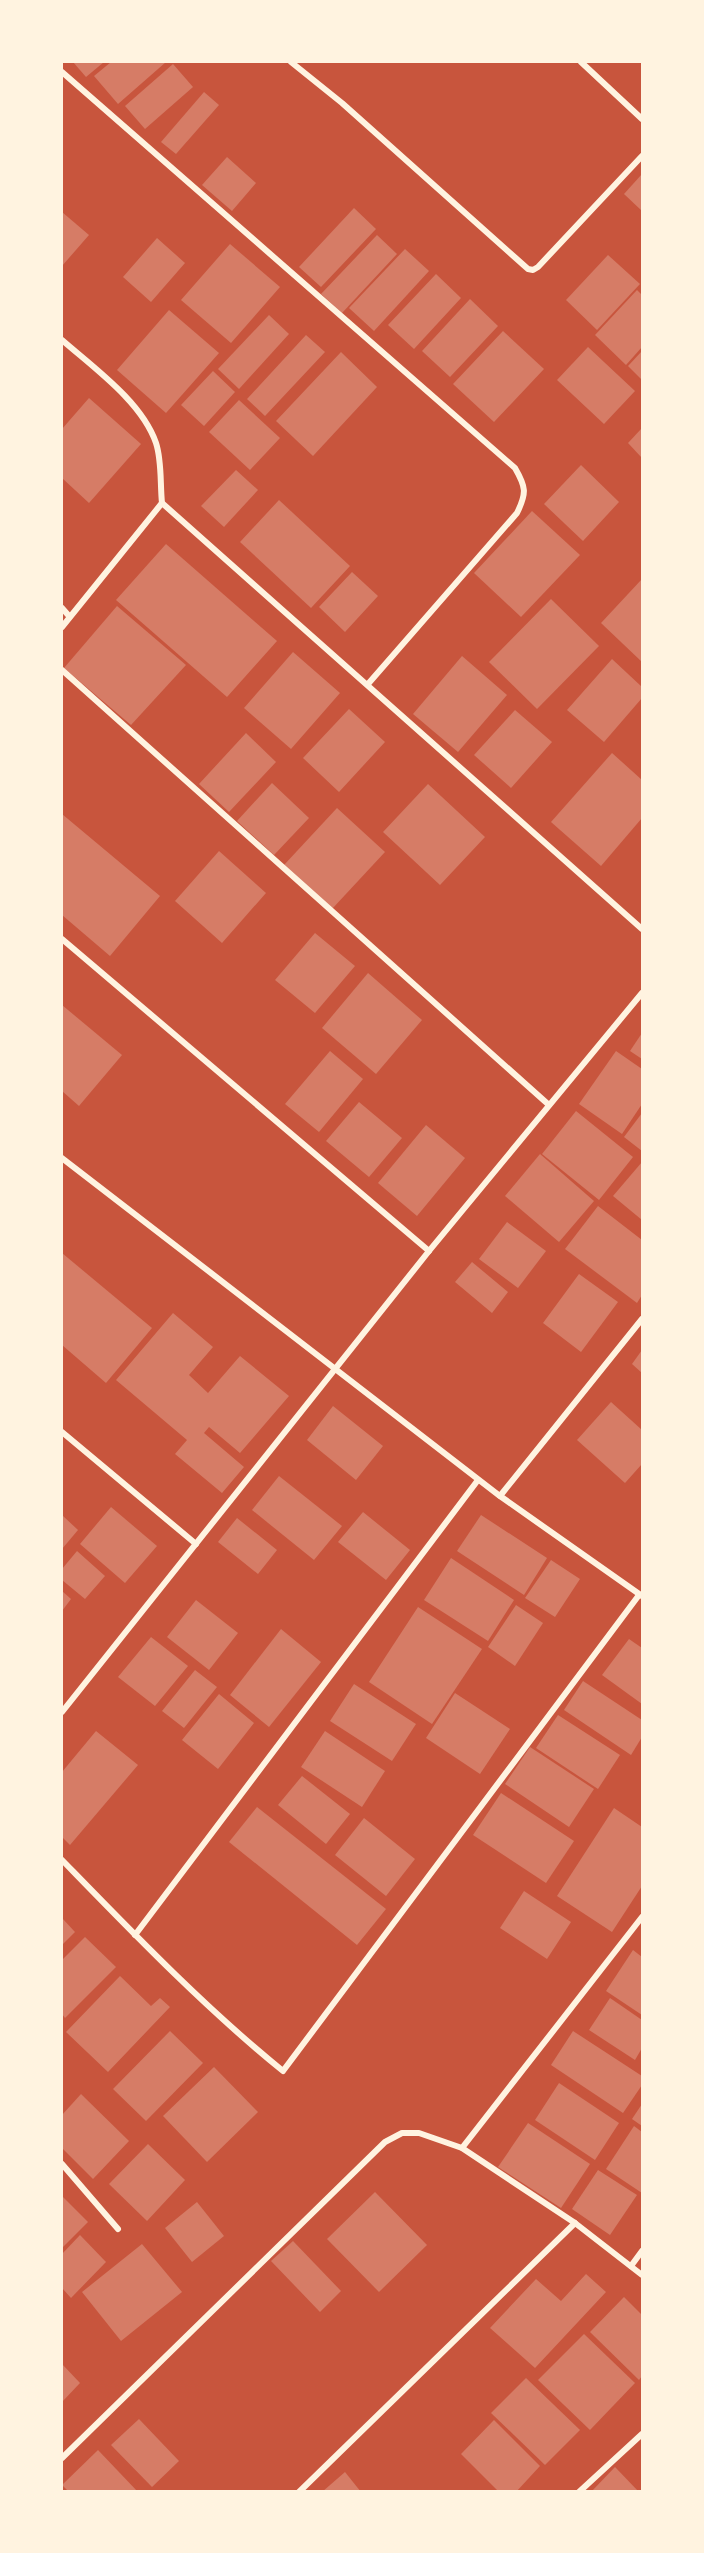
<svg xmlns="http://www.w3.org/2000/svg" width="704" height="2553" font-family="'Alegreya Sans',sans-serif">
<rect width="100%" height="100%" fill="#c8553d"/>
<g fill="#d67c66">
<polygon points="73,62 104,62 86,77"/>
<polygon points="111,62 166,62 118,104 94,76"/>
<polygon points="173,64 193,87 145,129 125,106"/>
<polygon points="204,92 219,105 176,154 161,142"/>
<polygon points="227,157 256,183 232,211 202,185"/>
<polygon points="642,174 642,211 624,194"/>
<polygon points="354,208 376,229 321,287 299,267"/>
<polygon points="62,212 89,235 62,266"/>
<polygon points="377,235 397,254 342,313 321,294"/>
<polygon points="157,238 185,263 151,302 123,277"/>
<polygon points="230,244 280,287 231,343 181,300"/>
<polygon points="405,249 429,271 374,331 349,308"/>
<polygon points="608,255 640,284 597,330 566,300"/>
<polygon points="436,274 461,298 414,349 388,325"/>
<polygon points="637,290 642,295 642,347 626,365 595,335"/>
<polygon points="470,299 498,326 450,377 422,351"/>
<polygon points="169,310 219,353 166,413 117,370"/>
<polygon points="269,315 289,334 239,389 218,369"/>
<polygon points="503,331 544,369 494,422 453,384"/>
<polygon points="306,335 325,352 265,416 247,399"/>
<polygon points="588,347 635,391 604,424 557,380"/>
<polygon points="642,351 642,380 628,366"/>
<polygon points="341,352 377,387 313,456 276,421"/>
<polygon points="213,371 235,392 204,426 181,405"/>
<polygon points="89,398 141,444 89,503 62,478 62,429"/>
<polygon points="239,400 280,438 250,470 209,432"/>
<polygon points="642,428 642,458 628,443"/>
<polygon points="581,465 619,502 583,541 544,504"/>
<polygon points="236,470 258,490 224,527 201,506"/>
<polygon points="279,500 350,566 311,608 240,542"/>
<polygon points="532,511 580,555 521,617 474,573"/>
<polygon points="166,544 277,641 227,697 116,600"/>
<polygon points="352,572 378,596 345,632 319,607"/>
<polygon points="642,579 642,662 601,623"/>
<polygon points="551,599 599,646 537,709 489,662"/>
<polygon points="117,606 186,665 131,725 64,668"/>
<polygon points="293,652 340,693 291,749 244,708"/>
<polygon points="462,656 507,695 458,752 413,714"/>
<polygon points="612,659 642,687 642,698 604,742 567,710"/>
<polygon points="349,709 385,742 339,792 303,758"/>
<polygon points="515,710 552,742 511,788 474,755"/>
<polygon points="246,733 276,762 229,812 199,784"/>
<polygon points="612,753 642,780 642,818 601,866 551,822"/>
<polygon points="272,783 309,818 274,855 237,821"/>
<polygon points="428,784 485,837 440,885 383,832"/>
<polygon points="337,808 385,852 332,909 284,865"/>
<polygon points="62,814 160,896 110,956 62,915"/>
<polygon points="219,851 266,893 222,943 175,901"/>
<polygon points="315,933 355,966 315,1013 275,980"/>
<polygon points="368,973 422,1020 376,1074 322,1028"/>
<polygon points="62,1005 122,1055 79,1106 62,1091"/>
<polygon points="642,1033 642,1059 630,1051"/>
<polygon points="330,1051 363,1079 319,1132 285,1104"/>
<polygon points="616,1051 642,1069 642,1104 622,1134 579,1104"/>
<polygon points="359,1102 402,1138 369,1177 326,1141"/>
<polygon points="576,1111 633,1157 599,1200 542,1154"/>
<polygon points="642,1113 642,1151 624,1137"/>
<polygon points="426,1125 465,1158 417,1216 378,1183"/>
<polygon points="540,1154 594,1201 559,1242 505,1196"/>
<polygon points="642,1162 642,1220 613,1196"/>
<polygon points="598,1206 642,1240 642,1295 637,1303 565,1249"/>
<polygon points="507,1222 546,1251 518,1288 479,1259"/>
<polygon points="62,1253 152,1328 106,1383 62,1345"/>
<polygon points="472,1262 508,1292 492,1313 455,1282"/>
<polygon points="579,1274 618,1302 581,1352 543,1323"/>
<polygon points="173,1313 213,1347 189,1375 208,1393 240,1356 289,1396 240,1453 209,1427 204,1433 244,1467 222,1493 175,1454 187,1440 116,1380"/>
<polygon points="642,1350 642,1373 632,1364"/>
<polygon points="611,1402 642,1430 642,1464 625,1483 577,1440"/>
<polygon points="333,1406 383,1446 356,1480 307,1440"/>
<polygon points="279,1476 342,1526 314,1560 252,1510"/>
<polygon points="111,1507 157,1546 125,1583 80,1544"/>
<polygon points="363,1512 410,1550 386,1580 338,1542"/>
<polygon points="62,1515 78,1530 62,1549"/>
<polygon points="481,1515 547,1558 524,1595 457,1551"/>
<polygon points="237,1518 277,1550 258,1574 218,1542"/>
<polygon points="77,1551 105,1576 85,1599 62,1580 62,1569"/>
<polygon points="451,1558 514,1600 488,1641 424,1600"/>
<polygon points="551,1560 580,1579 555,1617 525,1598"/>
<polygon points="62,1591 71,1599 62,1611"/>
<polygon points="196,1600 238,1633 209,1670 167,1637"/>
<polygon points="516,1605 543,1623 515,1666 488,1647"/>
<polygon points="418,1607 482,1649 432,1724 369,1682"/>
<polygon points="281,1629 321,1662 269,1727 230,1695"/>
<polygon points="151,1637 188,1666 155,1706 118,1677"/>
<polygon points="629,1639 642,1648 642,1704 602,1675"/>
<polygon points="195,1670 217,1687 184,1728 162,1711"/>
<polygon points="583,1681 642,1720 642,1737 631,1755 564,1710"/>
<polygon points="354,1684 416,1724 392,1761 330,1721"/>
<polygon points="455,1693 510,1729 480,1774 426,1738"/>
<polygon points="219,1694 254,1723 218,1769 182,1740"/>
<polygon points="558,1715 620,1755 598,1789 536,1748"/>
<polygon points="96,1731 138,1765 70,1845 62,1837 62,1772"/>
<polygon points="325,1731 385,1771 362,1807 301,1767"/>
<polygon points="530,1747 594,1789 569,1827 505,1784"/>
<polygon points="302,1776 350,1814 326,1844 278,1805"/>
<polygon points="501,1793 574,1841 546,1883 473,1835"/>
<polygon points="257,1807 386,1909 357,1945 229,1842"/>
<polygon points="614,1808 642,1827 642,1886 612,1932 557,1896"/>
<polygon points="364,1818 415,1859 386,1896 335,1855"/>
<polygon points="524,1891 571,1922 547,1959 500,1928"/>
<polygon points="62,1918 75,1932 62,1945"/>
<polygon points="85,1937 116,1967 65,2018 62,2014 62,1960"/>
<polygon points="633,1950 642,1957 642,2015 606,1991"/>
<polygon points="120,1976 151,2006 160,1998 170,2007 108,2072 66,2032"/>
<polygon points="610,1998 642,2020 642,2048 635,2060 589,2030"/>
<polygon points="170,2031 203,2063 146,2121 113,2089"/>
<polygon points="573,2031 642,2076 642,2085 623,2113 551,2065"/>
<polygon points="214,2067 258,2112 207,2162 163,2116"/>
<polygon points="559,2083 619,2123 595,2160 535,2120"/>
<polygon points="81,2094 129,2141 93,2179 62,2148 62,2115"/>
<polygon points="642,2104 642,2126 632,2119"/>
<polygon points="528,2123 590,2164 561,2208 498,2167"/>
<polygon points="634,2126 642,2132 642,2193 606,2169"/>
<polygon points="148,2144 185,2180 147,2221 109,2184"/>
<polygon points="598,2170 637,2195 610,2235 572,2209"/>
<polygon points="375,2192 427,2245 379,2292 327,2239"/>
<polygon points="62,2196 88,2222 62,2248"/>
<polygon points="197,2202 224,2236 192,2262 165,2228"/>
<polygon points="80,2235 106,2262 71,2298 62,2288 62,2254"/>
<polygon points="293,2241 341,2291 320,2312 271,2261"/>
<polygon points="142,2244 182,2292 121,2341 82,2292"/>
<polygon points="586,2274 606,2292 535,2368 490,2328 536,2279 561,2301"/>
<polygon points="624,2297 642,2315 642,2376 639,2380 590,2332"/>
<polygon points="584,2334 635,2383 590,2430 538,2380"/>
<polygon points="62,2364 80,2383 62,2402"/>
<polygon points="526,2378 580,2430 545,2465 491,2413"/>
<polygon points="139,2419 179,2461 152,2487 111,2445"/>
<polygon points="494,2420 540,2466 516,2492 499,2492 461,2454"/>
<polygon points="98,2450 138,2492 69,2492 62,2485"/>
<polygon points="615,2467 639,2492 591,2492"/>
<polygon points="345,2472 361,2492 322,2492"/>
</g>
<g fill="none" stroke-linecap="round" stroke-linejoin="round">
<g stroke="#fff3e0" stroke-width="6">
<polyline points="291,62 342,103 528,269 533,270 538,267 642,156"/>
<polyline points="581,62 642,119"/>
<path d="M 62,72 L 515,468 C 526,487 527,493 517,513 L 368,684"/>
<path d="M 62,340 C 94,368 142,402 156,443 C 162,461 160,484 162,503 L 642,929"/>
<polyline points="62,608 69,616"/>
<polyline points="62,627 162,503"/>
<polyline points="62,670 549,1105"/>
<polyline points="62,939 429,1251"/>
<polyline points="62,1158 500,1496 642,1596"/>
<polyline points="62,1432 196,1544"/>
<polyline points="500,1496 642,1319"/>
<polyline points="62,1712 429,1251 642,993"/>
<path d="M 62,1860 C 133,1933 204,2007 283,2071 L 639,1595"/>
<polyline points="135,1935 478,1480"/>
<polyline points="462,2148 642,1917"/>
<polyline points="62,2164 118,2229"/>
<polyline points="631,2266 642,2251"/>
<polyline points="62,2458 385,2142 402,2133 419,2133 462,2148 575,2223 642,2275"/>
<polyline points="299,2492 575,2223"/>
<polyline points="579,2492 642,2434"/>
</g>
</g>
<rect width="704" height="2553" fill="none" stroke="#fff3e0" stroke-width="126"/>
</svg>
